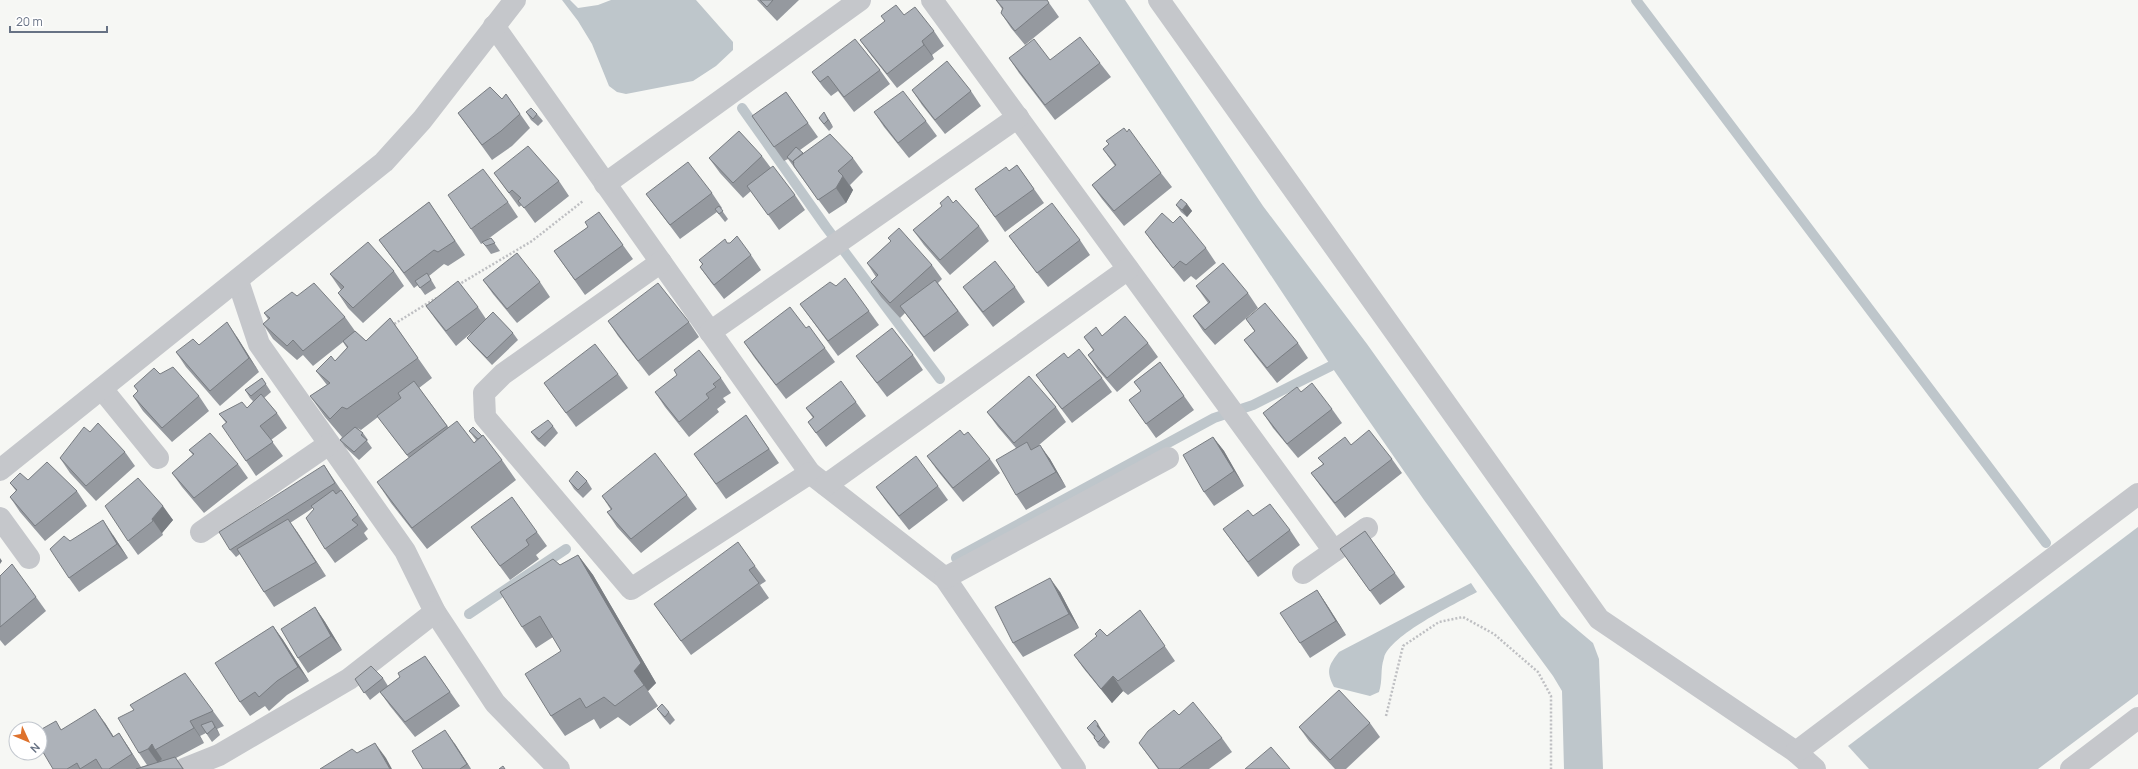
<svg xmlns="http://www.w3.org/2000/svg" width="2138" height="769" font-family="Manrope,sans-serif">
<rect width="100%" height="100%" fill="#f6f7f4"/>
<g fill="#bec6cb">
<polygon points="562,0 570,0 578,8 598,5 611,0 696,0 733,42 733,50 716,66 693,81 626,94 617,92 609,86 592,44 578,21"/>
<polygon points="1088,0 1125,0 1263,206 1367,344 1561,616 1593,643 1599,659 1603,769 1564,769 1562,691 1553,676 1424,500 1331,366"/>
<polygon points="2138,527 2138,694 2038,769 1869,769 1848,746"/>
<path d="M 1471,583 L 1477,592 C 1455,604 1390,635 1384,658 C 1380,669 1383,680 1379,692 L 1370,696 L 1334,687 C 1326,671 1328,666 1339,652 Z"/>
</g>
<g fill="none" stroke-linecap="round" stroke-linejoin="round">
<g stroke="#bec6cb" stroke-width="10">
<polyline points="1636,0 2046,543"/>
<polyline points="742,108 826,227 940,379"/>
<polyline points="956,558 1214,418 1253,405 1331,366"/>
<polyline points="469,614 566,549"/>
</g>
<g stroke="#bebfc2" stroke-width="2.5" stroke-dasharray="2 2" stroke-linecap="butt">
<polyline points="458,285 532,241 583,201"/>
<polyline points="391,326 436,298"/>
<polyline points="1386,716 1403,646 1439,622 1463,617 1494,634 1538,672 1551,696 1551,769"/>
</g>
<g stroke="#c5c7cb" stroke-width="22">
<polyline points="932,0 1334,551"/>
<polyline points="1159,0 1599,619 1796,752 1815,769"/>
<polyline points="494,26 810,473 945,578 1075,769"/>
<polyline points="605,184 860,0"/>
<polyline points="661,262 503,374 484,393 485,417 631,589 810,473"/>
<polyline points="238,281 259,344 405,551 435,612 495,703 559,769"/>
<polyline points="710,332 1018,117"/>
<polyline points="102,389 158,458"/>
<polyline points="0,470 384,162 422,120 515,0"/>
<polyline points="826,485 1128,269"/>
<polyline points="0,518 29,558"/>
<polyline points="201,532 329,444"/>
<polyline points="1303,573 1367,528"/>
<polyline points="945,578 1168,458"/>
<polyline points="1796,752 2138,494"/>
<polyline points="184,769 219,755 349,679 435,612"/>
<polyline points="2071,769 2138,718"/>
</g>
</g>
<g fill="#95999f">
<polygon points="757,0 799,0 777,21"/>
<polygon points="996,0 1047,0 1059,17 1025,45 1011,28 1001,13 1002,9"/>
<polygon points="904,15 934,31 944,46 932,55 934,59 897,88 871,55 860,40"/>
<polygon points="1009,58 1100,63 1111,77 1055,120 1019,73"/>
<polygon points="880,70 890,84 854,112 838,91 831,96 823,87 812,72"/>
<polygon points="912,90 971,91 981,106 945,134 922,105"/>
<polygon points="786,92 818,137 800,150 803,153 853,158 863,172 850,185 853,190 846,203 829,214 788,159 784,161 752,116"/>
<polygon points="506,94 530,128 512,146 492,160 458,113 502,99"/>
<polygon points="526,112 537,114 543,121 538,126 531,120"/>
<polygon points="874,112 926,121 937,136 909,158 884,127"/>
<polygon points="819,118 829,120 833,127 829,131 824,125"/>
<polygon points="1106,141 1161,173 1172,187 1124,226 1102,199 1092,185 1115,166 1103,149 1109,144"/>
<polygon points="762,156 771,168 795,195 805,210 779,230 751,191 743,198 720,173 709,158"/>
<polygon points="1017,165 1044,203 1005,232 975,189 1009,171"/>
<polygon points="494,173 559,181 569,196 535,223 522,205 519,207"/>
<polygon points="712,193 722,208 721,209 728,219 725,222 717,212 680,239 646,194"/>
<polygon points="429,202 465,255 448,266 444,264 429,276 436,288 425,295 418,285 414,288 379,240"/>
<polygon points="508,202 518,217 488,239 491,238 500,251 491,254 483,243 481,244 471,229"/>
<polygon points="953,203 979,226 989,241 950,275 924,245 913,230"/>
<polygon points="1187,204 1192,211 1187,217 1181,212 1176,205"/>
<polygon points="599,212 633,259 585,295 554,251 588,227"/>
<polygon points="1173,223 1206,248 1216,263 1196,280 1191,276 1184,282 1155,246 1145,232"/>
<polygon points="1009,236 1080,240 1090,255 1048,287 1019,250"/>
<polygon points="888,238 932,265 942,279 938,283 969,325 934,352 905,313 900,318 881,297 871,282 876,277 867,263 891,241"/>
<polygon points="727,243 730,243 751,255 761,270 724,299 710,281 700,267 702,264 699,260"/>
<polygon points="394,271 404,286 363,323 348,308 338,293 341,290 330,274"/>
<polygon points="483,280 540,282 550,297 517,323 493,294"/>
<polygon points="1196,286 1248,293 1258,308 1215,345 1203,331 1193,316 1208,303"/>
<polygon points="963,287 1015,287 1025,302 993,327 973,301"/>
<polygon points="297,296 345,317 355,331 366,341 390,318 432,378 419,388 449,428 474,443 476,440 469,431 502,460 516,480 427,549 391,503 377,482 409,458 378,417 361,430 357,428 363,433 368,440 367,441 372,448 359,460 345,447 340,440 342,437 325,417 310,396 327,385 316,371 335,361 347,348 343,342 313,366 303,355 297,360 273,339 263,324 268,319 264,313"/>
<polygon points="800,304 869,311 879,325 838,356"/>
<polygon points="426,306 478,307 486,319 513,333 518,340 492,365 473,345 467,338 471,333 456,346 436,320"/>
<polygon points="1246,319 1298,343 1308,358 1277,383 1255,355 1244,340 1255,332"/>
<polygon points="608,321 689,322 699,337 649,376 618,336"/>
<polygon points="1102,336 1148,343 1158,357 1117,392 1098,370 1088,355 1093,350 1084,337"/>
<polygon points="237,337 259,372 220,406 186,367 176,352 199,345"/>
<polygon points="744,342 825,348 835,362 786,399 754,357"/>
<polygon points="913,355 923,370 887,397 856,356"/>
<polygon points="1068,358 1102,378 1112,392 1072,423 1046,389 1036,375"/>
<polygon points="1160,362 1194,410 1156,438 1129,400 1141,391 1134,382"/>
<polygon points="160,374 199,396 209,411 172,442 143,411 133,396 138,391 134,386"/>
<polygon points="618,374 628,388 576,427 544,383"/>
<polygon points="262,378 271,392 264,398 277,413 287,428 271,440 283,456 256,476 246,461 226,423 219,414 247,408 253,401 250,398 245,390"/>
<polygon points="721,378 731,393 723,398 726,402 717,409 719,412 689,437 665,407 655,392"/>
<polygon points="1301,392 1332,409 1342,423 1298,458 1273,428 1263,413"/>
<polygon points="856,402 866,416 826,447 808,422 813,418 806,408"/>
<polygon points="1056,407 1066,422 1039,445 1050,459 1066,487 1026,510 1016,495 1016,448 998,427 987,412"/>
<polygon points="746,415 779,463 726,499 694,454"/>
<polygon points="553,426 558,433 545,447 537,440 531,432"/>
<polygon points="90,432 125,452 135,466 96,501 70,473 60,458"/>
<polygon points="964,435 990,459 1000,473 963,502 937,470 927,456"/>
<polygon points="1213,437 1224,451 1244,486 1214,506 1204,492"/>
<polygon points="1351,445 1392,459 1402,473 1345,518 1322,488 1311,473 1323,464 1318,458"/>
<polygon points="189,450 238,464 248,478 204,513 182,487 172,473 193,455"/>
<polygon points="324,465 341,490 368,529 364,533 368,539 335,563 325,549 314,510 313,508 290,523 326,576 274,607 264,592 240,554 236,557 230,550"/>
<polygon points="138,478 173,520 162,533 163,535 138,555 128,541"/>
<polygon points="28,480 77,491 87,506 45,541 20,512 10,497 16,491 10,483"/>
<polygon points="569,481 587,481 592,489 583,498 574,489"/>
<polygon points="938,486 948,500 909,530 886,501 876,487"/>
<polygon points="687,495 697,509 641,553 617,527 607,512 611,510 602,496"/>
<polygon points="1253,516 1290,530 1300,545 1258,577 1223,529"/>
<polygon points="471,527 537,532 547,546 536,555 539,559 510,580"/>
<polygon points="1365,531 1405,587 1380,605 1340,549"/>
<polygon points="113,535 128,558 79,592 69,578 70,541"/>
<polygon points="578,555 593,575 656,683 648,691 658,706 630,726 618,717 600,729 594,719 565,736 551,716 561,651 553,637 536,648 522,627 560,565"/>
<polygon points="755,566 766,581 760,585 769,598 691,655 654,604"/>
<polygon points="0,576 36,597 46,611 5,646 0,640"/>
<polygon points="1317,590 1327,605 1346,635 1310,658 1300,643"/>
<polygon points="1060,592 1079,628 1023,657 1013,643"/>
<polygon points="315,607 325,622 342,650 308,673 298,658"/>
<polygon points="1140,610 1175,661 1128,695 1123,691 1112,703 1084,669 1074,655 1107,636"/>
<polygon points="273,626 283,640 309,681 287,695 269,711 265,706 250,716 240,702"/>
<polygon points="425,656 460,706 415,737 390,706 380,692 370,700 355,679 383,678 388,686 400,677"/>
<polygon points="130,705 213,711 224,726 217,729 220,735 212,742 206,733 200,736 204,743 176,758 184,769 53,769 62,729 105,723 114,737 119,733 141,767 147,765 139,753 134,710"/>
<polygon points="657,709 669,712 675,720 670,725 663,717"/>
<polygon points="1179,715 1222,738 1232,752 1209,769 1158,769 1139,743"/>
<polygon points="1370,723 1380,737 1346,769 1335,769 1309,741 1299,727"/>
<polygon points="1087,728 1103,732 1110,742 1104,749 1099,746 1094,738 1094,737"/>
<polygon points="455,744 471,769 423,769"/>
</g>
<g fill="#797d82">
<polygon points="922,41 932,55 934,59 924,45"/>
<polygon points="824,112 829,120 833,127 828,120"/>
<polygon points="843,176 853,190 846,203 836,188"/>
<polygon points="1187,204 1192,211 1187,217 1182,210"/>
<polygon points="227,322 237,337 259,372 249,358"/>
<polygon points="1213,437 1224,451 1244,486 1234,471"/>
<polygon points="1040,445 1050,459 1066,487 1056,472"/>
<polygon points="163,506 173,520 162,533 163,535 152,519"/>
<polygon points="288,519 298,533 326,576 316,562"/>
<polygon points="103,520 113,535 128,558 117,544"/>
<polygon points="578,555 593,575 656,683 648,691 634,671"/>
<polygon points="0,558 2,561 0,564"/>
<polygon points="1050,578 1060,592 1079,628 1069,614"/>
<polygon points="1317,590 1327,605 1346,635 1336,621"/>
<polygon points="315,607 325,622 342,650 331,636"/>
<polygon points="273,626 283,640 309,681 298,667"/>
<polygon points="1113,676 1123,691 1112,703 1101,689"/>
<polygon points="95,709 105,723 123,752 113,737"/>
<polygon points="190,721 200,736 204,743 194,728"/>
<polygon points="212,721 217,729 220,735 215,727"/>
<polygon points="1098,724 1103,732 1102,734 1097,726"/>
<polygon points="445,730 455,744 471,769 467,764"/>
<polygon points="119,733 129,748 142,769 132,754"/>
<polygon points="375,743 386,758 392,769 390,769"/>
<polygon points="152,744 162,759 158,763 148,749"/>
</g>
<g fill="#adb2b9" stroke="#797d82">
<polygon points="760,0 773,0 767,7"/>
<polygon points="996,0 1047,0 1049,3 1015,31 1001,13 1003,8"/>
<polygon points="896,5 904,15 915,7 934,31 922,41 924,45 887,74 860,40 885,21 881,16"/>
<polygon points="1080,37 1100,63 1045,105 1009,58 1034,39 1050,60"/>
<polygon points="855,39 880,70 844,97 828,76 820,82 812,72"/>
<polygon points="947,61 971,91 935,120 912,90"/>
<polygon points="490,87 502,99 506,94 520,114 501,131 482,145 458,113"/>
<polygon points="903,91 926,121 898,143 874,112"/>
<polygon points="786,92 808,123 774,147 752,116"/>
<polygon points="531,108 537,114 533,119 526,112"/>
<polygon points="824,112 828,120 824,124 819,118"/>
<polygon points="1124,128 1127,132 1129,129 1161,173 1114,211 1092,185 1116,165 1103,149 1109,144 1106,141"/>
<polygon points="739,131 762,156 733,183 709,158"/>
<polygon points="830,134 853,158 838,171 843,176 836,188 818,200 794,166 793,161"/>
<polygon points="528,146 559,181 524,208 518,201 521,198 512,190 509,193 494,173"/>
<polygon points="796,147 803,153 793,161 794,163 787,157"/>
<polygon points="688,162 712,193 670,225 646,194"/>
<polygon points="1017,165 1034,189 995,217 975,189 1006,167 1009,171"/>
<polygon points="773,166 795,195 768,215 747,186"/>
<polygon points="483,169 508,202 471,229 448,195"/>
<polygon points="948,196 953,203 956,200 979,226 940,260 913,230 942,206 940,203"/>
<polygon points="1181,199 1187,204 1182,210 1176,205"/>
<polygon points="429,202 455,241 438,252 434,250 404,273 379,240"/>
<polygon points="1052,203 1080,240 1037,273 1009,236"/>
<polygon points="719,206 723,211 719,214 715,209"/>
<polygon points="599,212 623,245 575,280 554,251 588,227 585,222"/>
<polygon points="1162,213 1173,223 1180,216 1206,248 1186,265 1180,261 1173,268 1145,232"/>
<polygon points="899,228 932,265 890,303 871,282 878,275 867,263 891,241 888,238"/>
<polygon points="737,236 751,255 714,285 700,267 703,264 699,260 725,239 727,243 730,243"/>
<polygon points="491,238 495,243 486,246 482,242"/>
<polygon points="368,242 394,271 353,308 338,293 344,287 330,274"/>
<polygon points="517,253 540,282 507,309 483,280"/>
<polygon points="995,261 1015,287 983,312 963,287"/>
<polygon points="1223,263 1248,293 1205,330 1193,316 1210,302 1196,286"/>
<polygon points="427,273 431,280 420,288 415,281"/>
<polygon points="845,278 869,311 828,341 800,304 830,282 836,286"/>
<polygon points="935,280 958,311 924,337 900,306"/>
<polygon points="458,281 478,307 446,331 426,306"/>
<polygon points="314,283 345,317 303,351 293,340 287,346 263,324 270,318 264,313 292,292 297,296"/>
<polygon points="658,283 689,322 638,361 608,321"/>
<polygon points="1265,303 1298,343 1267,368 1244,340 1255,331 1246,319"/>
<polygon points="790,307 806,328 809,326 825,348 776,385 744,342"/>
<polygon points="493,312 513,333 487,358 467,338"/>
<polygon points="1125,316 1148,343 1107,378 1088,355 1094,350 1084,337 1096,327 1102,336"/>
<polygon points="390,318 418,358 347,409 342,407 330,419 310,396 330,383 316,371 331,356 335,361 348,347 343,341 355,331 366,341"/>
<polygon points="227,322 249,358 210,391 176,352 193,339 199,345"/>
<polygon points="892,328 913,355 877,383 856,356"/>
<polygon points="595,344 618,374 566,413 544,383"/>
<polygon points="1079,349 1102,378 1062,409 1036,375 1064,353 1068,358"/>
<polygon points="699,350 721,378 713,384 716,387 706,394 709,398 679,422 655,392 677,375 674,370"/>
<polygon points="1160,362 1184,396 1146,424 1129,400 1141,391 1134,382"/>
<polygon points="173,367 199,396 162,428 133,396 138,391 134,386 154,368 160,374"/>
<polygon points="1029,376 1056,407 1014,443 987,412"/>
<polygon points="262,378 266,384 251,396 245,390"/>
<polygon points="414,381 447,426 407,455 377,416 401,398 398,393"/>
<polygon points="841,381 856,402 816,433 808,422 814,417 806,408"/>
<polygon points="1312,383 1332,409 1287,444 1263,413 1297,387 1301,392"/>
<polygon points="261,394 277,413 260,426 273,442 246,461 222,426 227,422 219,414 242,402 247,408"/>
<polygon points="746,415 769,449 716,484 694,454"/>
<polygon points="548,420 553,426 539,439 531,432"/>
<polygon points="457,421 474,443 483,435 502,460 412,528 377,482"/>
<polygon points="98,423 125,452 86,486 60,458 84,427 90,432"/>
<polygon points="355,427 363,433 361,435 367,440 354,452 340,440"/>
<polygon points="473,427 482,436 478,439 469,431"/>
<polygon points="960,430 964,435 968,432 990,459 953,488 927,456"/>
<polygon points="1369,430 1392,459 1335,503 1311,473 1324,464 1318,458 1345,437 1351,445"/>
<polygon points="210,433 238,464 194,498 172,473 194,454 189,450"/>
<polygon points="1213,437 1234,471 1204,492 1183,455"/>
<polygon points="1027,442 1031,450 1040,445 1056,472 1016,495 996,460"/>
<polygon points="655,453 687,495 631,539 607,512 612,509 602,496"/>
<polygon points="916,456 938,486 899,516 876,487"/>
<polygon points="47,462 77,491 35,526 10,497 17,490 10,483 20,473 28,480"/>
<polygon points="324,465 335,483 230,550 219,532"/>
<polygon points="577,471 587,481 578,490 569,481"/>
<polygon points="138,478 163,506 152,519 153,521 128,541 105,506"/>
<polygon points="333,490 336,494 341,490 358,515 352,520 358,525 325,549 306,518 314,509 311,506"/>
<polygon points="512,497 537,532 526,540 529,545 500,566 471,527"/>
<polygon points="1270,504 1290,530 1248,562 1223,529 1248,510 1253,516"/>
<polygon points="288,519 316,562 264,592 237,549"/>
<polygon points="103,520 117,544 69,578 50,549 64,536 70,541"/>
<polygon points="1365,531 1395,573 1370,591 1340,549"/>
<polygon points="738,542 755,566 749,570 759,583 681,641 654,604"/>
<polygon points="578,555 641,663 634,671 644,685 615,706 604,697 586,708 580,698 551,716 525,674 561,651 540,616 522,627 500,592 553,559 560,565"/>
<polygon points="12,564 36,597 0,627 0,576"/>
<polygon points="1050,578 1069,614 1013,643 995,607"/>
<polygon points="1317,590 1336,621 1300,643 1280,613"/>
<polygon points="315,607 331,636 298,658 281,629"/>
<polygon points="1140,610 1165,646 1118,681 1113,676 1101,689 1074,655 1097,636 1095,634 1100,629 1107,636"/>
<polygon points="273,626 298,667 277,681 259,697 255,692 240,702 215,663"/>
<polygon points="425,656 450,692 405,722 380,692 400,677 398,673"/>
<polygon points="371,666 383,678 364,693 355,679"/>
<polygon points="185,673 213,711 190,721 194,728 155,750 152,744 148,749 139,753 118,718 134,710 130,705"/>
<polygon points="1339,690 1370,723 1330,760 1299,727"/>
<polygon points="1193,702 1222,738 1179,769 1159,769 1139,743 1148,731 1174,710 1179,715"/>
<polygon points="662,704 669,712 665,717 657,709"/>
<polygon points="95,709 113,737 119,733 132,754 109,769 102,769 96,759 80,769 77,763 67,769 53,769 40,747 40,730 56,721 61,730"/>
<polygon points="1095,720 1098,724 1097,726 1105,735 1098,742 1094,738 1095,736 1087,728"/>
<polygon points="212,721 215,727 207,734 201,725"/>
<polygon points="445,730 467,764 460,769 423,769 412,751"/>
<polygon points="375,743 390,769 320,769 352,749 357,753"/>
<polygon points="1271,747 1290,769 1245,769"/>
<polygon points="175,757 183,769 136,769"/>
<polygon points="503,766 505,769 499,769"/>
</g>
<g transform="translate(28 741) rotate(134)"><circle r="19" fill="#ffffff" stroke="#c2c7ce"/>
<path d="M0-3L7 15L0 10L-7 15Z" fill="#de722d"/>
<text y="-6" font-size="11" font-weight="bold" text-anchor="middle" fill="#677284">N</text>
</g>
<path d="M10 26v6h97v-6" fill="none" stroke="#677284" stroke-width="2"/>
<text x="16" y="26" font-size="12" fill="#677284" stroke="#ffffff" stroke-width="3" paint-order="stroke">20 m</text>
</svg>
